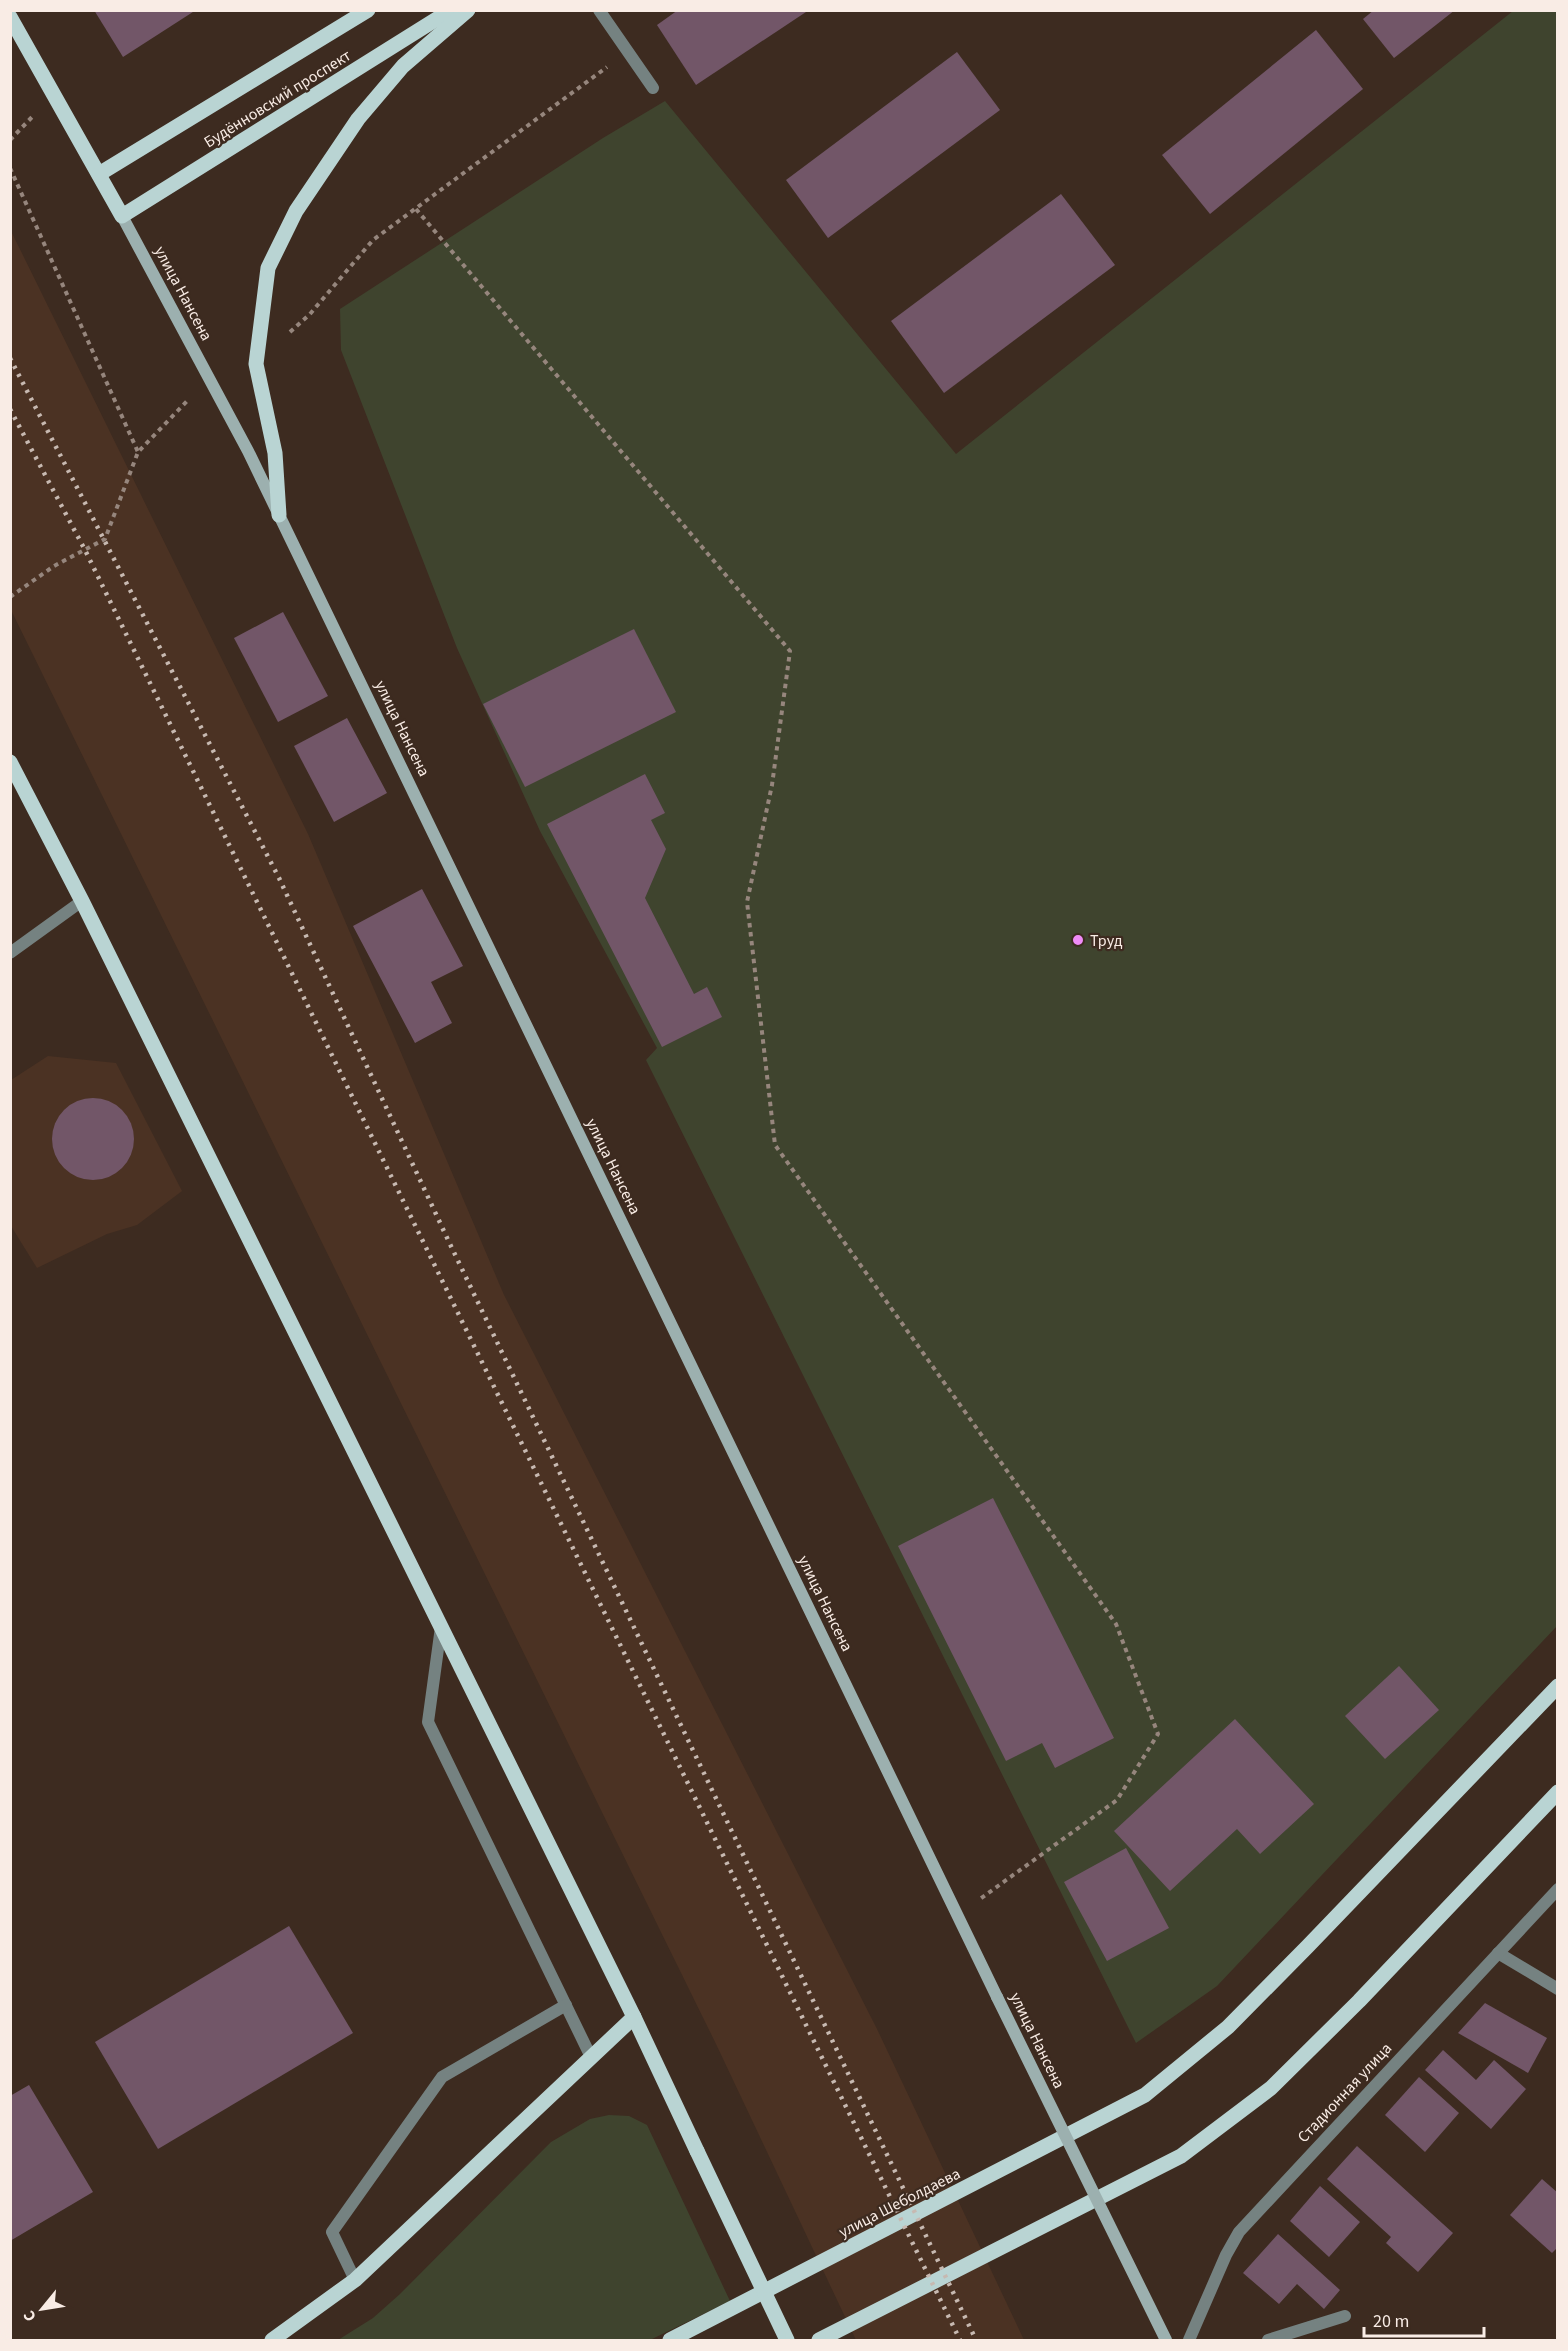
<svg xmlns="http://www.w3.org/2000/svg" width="1568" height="2351" font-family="'Source Sans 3',sans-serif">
<rect width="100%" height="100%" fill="#3d2b20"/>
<g fill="#4b3223">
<polygon points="10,229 308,834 504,1295 877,2029 1024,2340 856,2340 716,2044 11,610"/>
<polygon points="48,1056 116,1063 182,1191 137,1225 107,1234 37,1268 11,1226 11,1080"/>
</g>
<g fill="#3f442e">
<polygon points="1513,11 1557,11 1557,1626 1217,1986 1136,2043 646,1060 657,1048 540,831 457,648 341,350 340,309 603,138 665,101 956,454"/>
<polygon points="609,2115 629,2116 647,2125 730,2301 650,2340 338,2340 373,2318 400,2294 551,2142 590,2119"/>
</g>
<g fill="#725668">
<polygon points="94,10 196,10 123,57"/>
<polygon points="678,10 809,10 696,85 657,25"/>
<polygon points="1374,10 1455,10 1394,58 1363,19"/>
<polygon points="1316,30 1363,89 1210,214 1162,155"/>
<polygon points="957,52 1000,110 828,238 786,180"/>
<polygon points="1061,194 1115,265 944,393 891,321"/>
<polygon points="283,612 328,696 278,722 234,638"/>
<polygon points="634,629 676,712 525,787 483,704"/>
<polygon points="347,718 387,793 334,822 294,746"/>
<polygon points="645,774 665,813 651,820 666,849 645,898 694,994 707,987 722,1017 662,1047 547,824"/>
<polygon points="422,889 463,966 431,982 452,1023 415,1043 353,926"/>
<circle cx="93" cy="1139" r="41"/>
<polygon points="993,1498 1114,1738 1055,1768 1042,1743 1006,1761 898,1546"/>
<polygon points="1399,1666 1439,1710 1385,1759 1345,1716"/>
<polygon points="1235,1719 1314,1804 1260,1854 1237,1829 1170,1891 1114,1831"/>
<polygon points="1126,1848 1169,1928 1107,1961 1064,1882"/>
<polygon points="289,1926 353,2033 158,2149 95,2042"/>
<polygon points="1485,2003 1547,2038 1528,2073 1458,2033"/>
<polygon points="1443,2050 1476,2080 1494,2060 1526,2089 1491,2129 1425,2070"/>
<polygon points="1419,2077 1459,2113 1425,2152 1385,2115"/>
<polygon points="29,2085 93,2192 10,2241 10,2096"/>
<polygon points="1357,2146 1453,2233 1418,2272 1386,2243 1391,2237 1327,2179"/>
<polygon points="1542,2179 1558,2193 1558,2247 1552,2253 1510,2215"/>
<polygon points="1320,2186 1360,2222 1329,2257 1290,2221"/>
<polygon points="1278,2234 1340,2290 1324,2309 1297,2284 1279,2304 1243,2273"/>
</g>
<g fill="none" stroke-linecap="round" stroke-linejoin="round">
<g stroke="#96867d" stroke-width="4" stroke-dasharray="4.5 4.5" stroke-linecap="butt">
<polyline points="10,140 33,116"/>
<polyline points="10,168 138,452"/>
<polyline points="416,209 790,651 772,785 747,902 775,1145 1116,1624 1158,1734 1117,1800 980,1899"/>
<polyline points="290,332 310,314 373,240 607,67"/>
<polyline points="10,597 54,566 105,539 138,452 189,399"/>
</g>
<g stroke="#758281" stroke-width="12">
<polyline points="599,10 653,88"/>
<polyline points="441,1627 428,1722 591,2057"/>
<polyline points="355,2280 332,2232 442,2077 566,2005"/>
<polyline points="1268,2340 1345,2316"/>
</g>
<g stroke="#758281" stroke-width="12">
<polyline points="10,953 82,901"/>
<polyline points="1498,1953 1558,1989"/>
<polyline points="1189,2340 1226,2255 1239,2232 1558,1889"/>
</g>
<polyline stroke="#9cb0af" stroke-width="12" points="122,216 248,451 997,1997"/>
<g stroke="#b9d4d3" stroke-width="15">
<polyline points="10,17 122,216 451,10"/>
<polyline points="99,174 368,10"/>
<polyline points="279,515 275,453 256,364 268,268 296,211 358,119 403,66 468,10"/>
<polyline points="10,762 82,901 634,2017 697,2151"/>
<polyline points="272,2340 355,2280 634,2017"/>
<polyline points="670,2340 1145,2095 1228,2027 1308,1946 1558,1686"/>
<polyline points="819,2340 1181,2156 1271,2088 1359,2001 1558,1792"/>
</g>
<g stroke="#c7b9b1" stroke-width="4.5" stroke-dasharray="3 6" stroke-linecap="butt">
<polyline points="10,358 279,878 449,1242 976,2340"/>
<polyline points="10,409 85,550 960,2340"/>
</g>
<polyline stroke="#9cb0af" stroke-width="12" points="997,1997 1166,2340"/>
<polyline stroke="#b9d4d3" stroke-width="15" points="697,2151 787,2340"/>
</g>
<circle fill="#ef8bf7" stroke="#3d2b20" stroke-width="2" cx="1078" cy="940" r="6"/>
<g text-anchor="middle" stroke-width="4.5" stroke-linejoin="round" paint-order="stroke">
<g font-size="16" fill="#f9ece5" stroke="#3d2b20">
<text transform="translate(277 98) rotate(-32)" y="6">Будённовский проспект</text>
<text transform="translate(184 293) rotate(62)" y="6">улица Нансена</text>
<text transform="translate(403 728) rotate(64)" y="6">улица Нансена</text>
<text transform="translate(614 1166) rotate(64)" y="6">улица Нансена</text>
<text transform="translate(826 1603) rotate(64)" y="6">улица Нансена</text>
<text transform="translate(1038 2040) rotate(64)" y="6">улица Нансена</text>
<text transform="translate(1344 2092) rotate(-47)" y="6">Стадионная улица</text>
<text transform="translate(899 2202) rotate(-27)" y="6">улица Шеболдаева</text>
</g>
<g font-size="16" fill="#f9ece5" stroke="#3d2b20" text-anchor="start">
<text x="1090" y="946">Труд</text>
</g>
</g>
<rect width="1568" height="2351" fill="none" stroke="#f9ece5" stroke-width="24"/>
<g transform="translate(42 2309) rotate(240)" stroke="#3d2b20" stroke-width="4.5" paint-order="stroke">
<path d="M0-4.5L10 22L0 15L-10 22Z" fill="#f9ece5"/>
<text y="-9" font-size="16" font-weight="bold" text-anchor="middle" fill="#f9ece5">С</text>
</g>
<path d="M1364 2327v9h120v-9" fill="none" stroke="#f9ece5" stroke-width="3"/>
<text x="1373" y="2327" font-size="18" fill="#f9ece5" stroke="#3d2b20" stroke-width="4.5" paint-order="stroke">20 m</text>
</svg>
